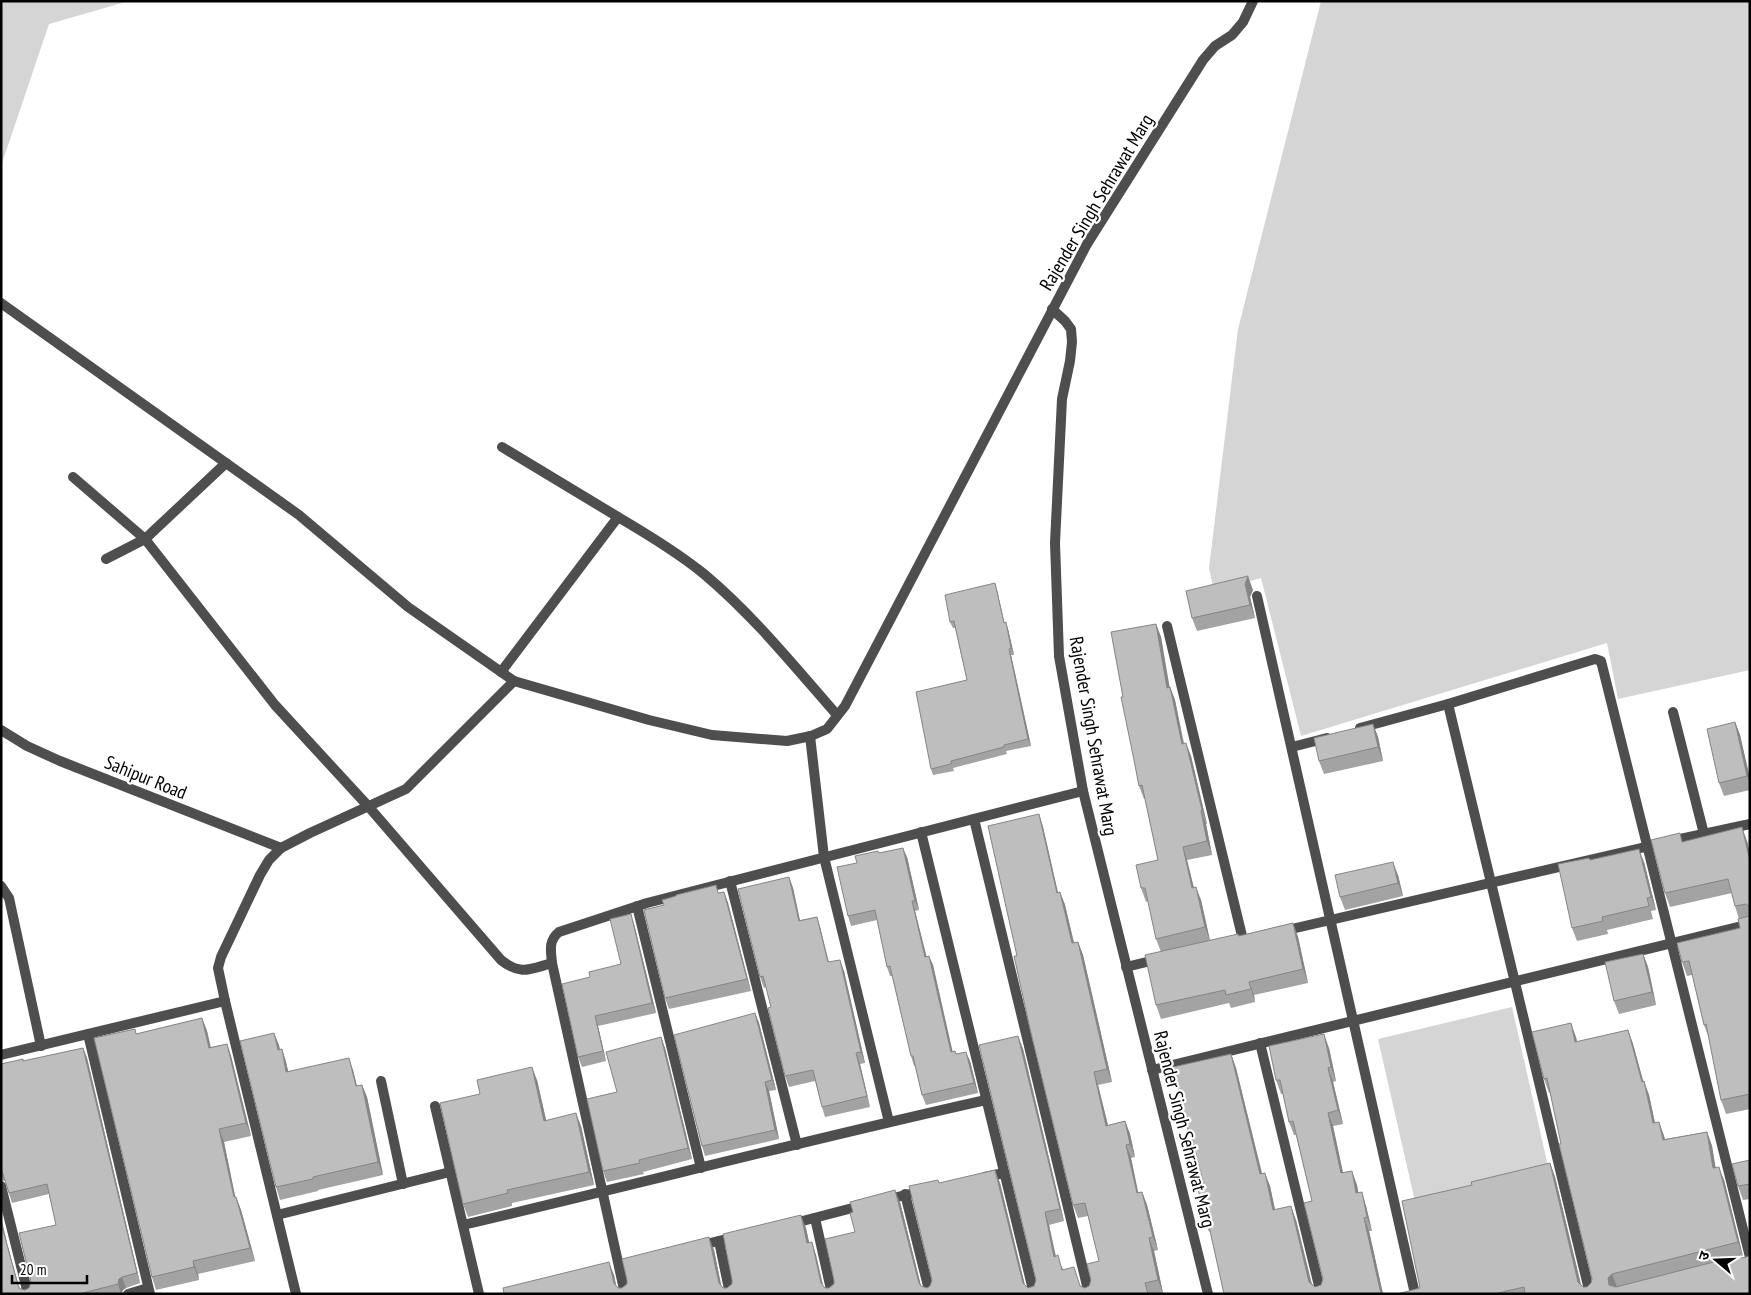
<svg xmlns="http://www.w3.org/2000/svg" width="1751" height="1295" font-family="'PT Sans Narrow','Noto Sans Devanagari',sans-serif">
<rect width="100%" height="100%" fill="#fff"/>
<g fill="#d5d5d5">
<polygon points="1,1 129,1 49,24 1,166"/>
<polygon points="1321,1 1750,1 1750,670 1618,699 1607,643 1301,736 1261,578 1214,591 1209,568 1238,329"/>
<polygon points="1512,1007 1550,1175 1416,1206 1378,1039"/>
</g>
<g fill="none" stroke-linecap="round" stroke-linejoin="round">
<g stroke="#4e4e4e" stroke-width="10">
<polyline points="1,303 299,515 408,607 514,681 649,720 712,735 787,741 811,736 827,729 845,706 1087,244 1203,60 1215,46 1232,35 1243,22 1253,1"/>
<polyline points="1052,309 1065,321 1071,329 1072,342 1070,361 1062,399 1055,543 1059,656 1083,791 1208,1294"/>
<polyline points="502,447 618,517"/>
<path d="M 73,477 L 145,539 L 275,705 L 368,806 L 501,960 C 521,976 530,969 552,963"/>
<polyline points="106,559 145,539 226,463"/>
<polyline points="1257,596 1415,1294"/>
<polyline points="1167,626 1243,940"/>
<path d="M 501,672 L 618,517 C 647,534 677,552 704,574 C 753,615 795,667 837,715"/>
<polyline points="1448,704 1590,1294"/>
<polyline points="1673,712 1704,834"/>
<polyline points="1360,728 1448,704 1595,659 1601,661 1750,1257"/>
<polyline points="1,730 27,746 60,761 281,848"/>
<polyline points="810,736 824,857 889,1122"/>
<polyline points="1292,747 1327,738"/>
<polyline points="974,819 1089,1294"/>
<polyline points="921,832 1034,1294"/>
<polyline points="1671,841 1750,824"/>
<polyline points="730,881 797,1145"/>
<polyline points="1,886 9,898 41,1046"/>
<polyline points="637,906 701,1168"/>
<polyline points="1283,931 1654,845"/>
<polyline points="1126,967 1159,959"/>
<polyline points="225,1001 218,968 221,957 260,875 269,860 281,848 310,833 406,789 514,681"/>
<polyline points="88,1034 150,1294"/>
<polyline points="1260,1043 1321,1294"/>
<polyline points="1,1055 225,1001 296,1294"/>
<polyline points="1152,1070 1750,924"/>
<polyline points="381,1081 403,1184"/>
<polyline points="435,1106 479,1294"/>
<polyline points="985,1177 1004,1173"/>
<polyline points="1,1186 28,1294"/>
<polyline points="905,1194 930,1294"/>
<polyline points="885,1200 922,1191"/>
<polyline points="277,1215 450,1172"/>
<polyline points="815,1218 832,1294"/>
<polyline points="791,1224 864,1205"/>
<path d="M 463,1225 C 638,1184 811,1139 986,1100"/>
<polyline points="719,1241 730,1294"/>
<polyline points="698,1246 735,1237"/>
<polyline points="128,1294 148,1288"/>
<path d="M 625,1294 L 552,963 C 551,951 548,941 559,932 L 647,903 L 1083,791"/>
</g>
</g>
<g fill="#a3a3a3">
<polygon points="997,590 1004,623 1008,629 1014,655 1011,655 1031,746 1006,751 1007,754 953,768 954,771 933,775 931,769 967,680 955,628 953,628 950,622"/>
<polygon points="1253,590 1250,597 1255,618 1197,631 1192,618"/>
<polygon points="1156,624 1161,637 1169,687 1170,687 1175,700 1184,743 1191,756 1207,824 1206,824 1212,855 1187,860 1194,888 1201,900 1210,940 1239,936 1293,923 1298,937 1308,983 1254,995 1255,1002 1231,1008 1229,1003 1161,1019 1156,1005 1161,952 1156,939 1148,901 1146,902 1141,888 1158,860 1145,799 1144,799 1139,786 1123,697"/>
<polygon points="1735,722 1740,735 1750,779 1750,790 1724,796 1719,783"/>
<polygon points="1373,724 1378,737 1383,761 1324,774 1319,761"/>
<polygon points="1039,814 1043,827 1058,893 1060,892 1065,905 1074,943 1078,942 1083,955 1112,1082 1098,1085 1108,1125 1125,1121 1130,1134 1135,1157 1131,1158 1138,1193 1142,1192 1147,1205 1158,1250 1154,1251 1163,1293 1158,1294 504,1294 614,1275 616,1286 618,1288 622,1288 627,1284 627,1280 714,1250 721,1286 723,1288 727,1288 806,1228 809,1243 816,1255 823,1286 825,1288 829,1288 834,1284 855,1232 900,1202 921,1286 927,1288 930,1286 932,1280 939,1183 1000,1183 1025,1285 1028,1288 1034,1286 1036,1280 1018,1036 1023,1049 1064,1221 1049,1225 1056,1256 1063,1269 1081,1286 1085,1288 1089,1286 1099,1261 1088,1216 1078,1218 1073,1205 1017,956"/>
<polygon points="1747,841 1750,853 1750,1109 1726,1114 1721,1100 1709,1038 1704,1025 1692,975 1687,976 1682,962 1740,928 1739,919 1735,906 1732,893 1670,907 1665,893 1683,842"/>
<polygon points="879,853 907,857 919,910 915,911 926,956 933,965 952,1052 970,1061 978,1093 926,1105 922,1095 915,1066 914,1066 911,1056 892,976 890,976 887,967 877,920 851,926 848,916 857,863"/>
<polygon points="1590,860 1644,862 1656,910 1651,911 1653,919 1607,930 1608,934 1577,941 1572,928"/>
<polygon points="1398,875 1403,896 1345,910 1340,897"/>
<polygon points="789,877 793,888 800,920 817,917 820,927 829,962 844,971 865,1063 860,1064 870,1107 825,1117 822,1107 815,1081 789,1087 785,1076 771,1007 766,987 764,988 760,977"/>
<polygon points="724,892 728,903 751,991 669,1009 665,998 719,893"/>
<polygon points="634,924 656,1013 598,1026 606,1061 582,1067 578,1057 590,977 621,964"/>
<polygon points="1643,954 1648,967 1656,1005 1619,1014 1614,1001"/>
<polygon points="755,1013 759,1023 776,1090 769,1091 779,1139 705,1156 702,1146"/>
<polygon points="202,1018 207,1031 211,1047 227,1044 231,1056 251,1136 224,1142 235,1197 236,1197 241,1210 255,1261 198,1274 199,1280 156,1290 152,1277 136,1034"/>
<polygon points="1628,1030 1633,1044 1643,1081 1649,1095 1655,1123 1659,1122 1665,1139 1707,1132 1712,1146 1715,1167 1724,1180 1743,1256 1742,1256 1750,1294 1397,1294 1420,1288 1472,1185 1550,1163 1555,1177 1581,1284 1583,1287 1587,1287 1591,1283 1592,1279 1550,1092 1549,1093 1544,1079 1576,1037 1577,1042"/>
<polygon points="274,1033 280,1050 282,1049 286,1062 288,1071 353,1070 357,1086 362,1085 367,1097 383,1175 318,1190 318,1191 280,1200 276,1187"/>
<polygon points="661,1037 665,1048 692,1159 643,1172 644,1174 607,1182 603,1171 617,1092"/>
<polygon points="83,1048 87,1058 140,1283 126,1288 123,1290 122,1294 1,1294 8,1247 19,1288 25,1290 29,1288 56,1225 49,1194 12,1203 5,1181 1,1180 1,1064 23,1061"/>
<polygon points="1329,1048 1336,1081 1333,1082 1343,1124 1333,1126 1343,1173 1357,1185 1358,1193 1366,1206 1372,1231 1369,1231 1383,1294 1224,1294 1210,1231 1209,1232 1204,1218 1204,1187 1195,1147 1194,1147 1189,1134 1231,1054 1236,1068 1262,1173 1270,1186 1275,1210 1296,1220 1312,1284 1315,1287 1321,1285 1323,1279 1312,1201 1296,1135 1294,1135 1289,1122 1283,1094 1281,1094 1276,1080"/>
<polygon points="537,1080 546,1120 581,1126 594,1185 512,1203 512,1206 468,1217 463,1204 480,1094"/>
<polygon points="1750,1160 1750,1199 1743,1200 1738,1186"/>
</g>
<g fill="#858585">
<polygon points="1248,576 1253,590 1250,597 1255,618 1250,605 1245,584"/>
<polygon points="995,583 997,590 1006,630 1004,623"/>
<polygon points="1006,622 1008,629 1014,655 1011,648"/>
<polygon points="1156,624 1161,637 1172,701 1167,688"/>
<polygon points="1009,649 1011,655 1031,746 1028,739"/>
<polygon points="1170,687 1175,700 1186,757 1182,744"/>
<polygon points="1735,722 1740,735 1750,779 1750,783 1747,776"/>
<polygon points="1373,724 1378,737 1383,761 1378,747"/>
<polygon points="1186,743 1191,756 1207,824 1202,810"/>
<polygon points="1201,811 1206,824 1212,855 1207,841"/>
<polygon points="1039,814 1043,827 1061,906 1057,893"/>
<polygon points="1742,827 1747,841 1750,853 1750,861"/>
<polygon points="1183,847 1187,860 1197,901 1192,888"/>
<polygon points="903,848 907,857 919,910 915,901"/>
<polygon points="1639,849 1644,862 1656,910 1651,897"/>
<polygon points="1393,862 1398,875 1403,896 1398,883"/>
<polygon points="789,877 793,888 802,931 799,921"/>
<polygon points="1196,887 1201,900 1210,941 1205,927"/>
<polygon points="724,892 728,903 751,991 747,979"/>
<polygon points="1060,892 1065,905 1077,956 1072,943"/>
<polygon points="912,901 915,911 929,966 925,957"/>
<polygon points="631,914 634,924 656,1013 652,1003"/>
<polygon points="817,917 820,927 831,973 828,962"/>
<polygon points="1293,923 1298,937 1308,983 1303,969"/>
<polygon points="1078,942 1083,955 1112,1082 1107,1069"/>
<polygon points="1643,954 1648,967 1656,1005 1652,992"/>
<polygon points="929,956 933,965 955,1062 951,1052"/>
<polygon points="840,960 844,971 865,1063 861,1052"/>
<polygon points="1249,982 1254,995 1255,1002 1251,989"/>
<polygon points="755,1013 759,1023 776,1090 772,1080"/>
<polygon points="595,1016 598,1026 606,1061 603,1051"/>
<polygon points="202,1018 207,1031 213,1060 209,1048"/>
<polygon points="1571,1023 1576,1037 1580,1056 1575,1042"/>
<polygon points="1628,1030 1633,1044 1647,1095 1642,1082"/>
<polygon points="274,1033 279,1045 283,1063 278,1050"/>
<polygon points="1324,1034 1329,1048 1336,1081 1331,1067"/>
<polygon points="1018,1036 1023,1049 1064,1221 1060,1209"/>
<polygon points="661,1037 665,1048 692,1159 688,1148"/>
<polygon points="227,1044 231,1056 251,1136 246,1123"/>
<polygon points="83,1048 87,1058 140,1283 137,1273"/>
<polygon points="282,1049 286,1062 291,1084 286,1072"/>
<polygon points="966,1052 970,1061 978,1093 974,1083"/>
<polygon points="856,1053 860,1064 870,1107 867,1096"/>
<polygon points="1231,1054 1236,1068 1265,1187 1260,1174"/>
<polygon points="349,1058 353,1070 360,1099 356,1086"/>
<polygon points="532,1067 537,1080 549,1133 544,1121"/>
<polygon points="1328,1068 1333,1082 1343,1124 1338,1110"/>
<polygon points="1094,1072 1098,1085 1111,1138 1106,1126"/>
<polygon points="1644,1081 1649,1095 1658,1137 1653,1123"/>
<polygon points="765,1082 769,1091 779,1139 775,1130"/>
<polygon points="362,1085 367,1097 383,1175 378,1162"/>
<polygon points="576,1113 581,1126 594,1185 589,1172"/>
<polygon points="1328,1113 1333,1126 1346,1187 1341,1173"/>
<polygon points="1125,1121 1130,1134 1135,1157 1130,1144"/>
<polygon points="1659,1122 1664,1136 1668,1153 1663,1140"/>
<polygon points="219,1129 224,1142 238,1210 234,1197"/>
<polygon points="1707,1132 1712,1146 1718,1181 1713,1168"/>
<polygon points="1126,1145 1131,1158 1141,1206 1137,1193"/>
<polygon points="1550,1163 1555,1177 1583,1294 1578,1282"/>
<polygon points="1719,1167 1724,1180 1743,1256 1738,1242"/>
<polygon points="995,1170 1000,1183 1027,1294 1023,1283"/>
<polygon points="1352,1171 1357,1185 1361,1207 1356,1193"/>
<polygon points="1265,1173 1270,1186 1278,1224 1273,1210"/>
<polygon points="895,1190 900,1202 923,1294 919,1283"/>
<polygon points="1142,1192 1147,1205 1158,1250 1153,1237"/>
<polygon points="1362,1192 1366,1206 1372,1231 1367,1217"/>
<polygon points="236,1197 241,1210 255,1261 250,1248"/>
<polygon points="1291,1206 1296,1220 1314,1294 1309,1282"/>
<polygon points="1045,1212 1049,1225 1058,1269 1054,1257"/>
<polygon points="801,1215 806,1228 812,1256 807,1243"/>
<polygon points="1,1217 8,1247 21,1294 18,1285 1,1223"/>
<polygon points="1364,1218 1369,1231 1383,1294 1381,1294"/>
<polygon points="709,1237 714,1250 723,1294 719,1283"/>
<polygon points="1149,1238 1154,1251 1163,1293 1158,1280"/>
<polygon points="812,1242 816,1255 825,1294 821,1283"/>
<polygon points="193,1261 198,1274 199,1280 194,1267"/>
<polygon points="609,1262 614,1275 618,1294 614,1283"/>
<polygon points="1612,1274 1617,1287 1609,1285 1608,1278"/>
<polygon points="122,1277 126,1288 123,1290 121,1294 118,1284 119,1279"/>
</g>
<g fill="#bebebe" stroke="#858585">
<polygon points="1248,576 1245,584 1250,605 1192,618 1186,591"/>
<polygon points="995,583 1004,623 1006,622 1011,648 1009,649 1028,739 1004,745 1004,747 951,761 951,764 931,769 916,692 967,680 954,621 950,622 945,595"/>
<polygon points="1156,624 1167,688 1170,687 1182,744 1186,743 1202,810 1201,811 1207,841 1183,847 1192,888 1196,887 1205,927 1156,939 1145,888 1141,888 1136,865 1158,860 1142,785 1139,786 1133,755 1121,697 1123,697 1111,632"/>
<polygon points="1735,722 1747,776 1719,783 1707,729"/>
<polygon points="1373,724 1378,747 1319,761 1314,738"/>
<polygon points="1039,814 1057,893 1060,892 1072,943 1078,942 1107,1069 1094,1072 1106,1126 1125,1121 1130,1144 1126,1145 1137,1193 1142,1192 1153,1237 1149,1238 1158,1280 1145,1283 1148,1294 504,1294 503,1288 609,1262 614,1283 618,1288 622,1288 627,1284 627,1280 622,1259 709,1237 719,1283 723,1288 727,1288 732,1284 732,1280 723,1234 801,1215 807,1243 812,1242 821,1283 825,1288 829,1288 834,1284 834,1280 825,1239 855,1232 850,1213 853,1212 850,1202 895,1190 919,1283 921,1286 927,1288 930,1286 932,1280 909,1186 938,1180 939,1183 995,1170 1023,1283 1028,1288 1034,1286 1036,1280 979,1045 1018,1036 1060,1209 1045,1212 1054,1257 1058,1255 1062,1270 1074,1267 1080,1286 1085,1288 1089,1286 1091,1280 1087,1264 1099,1261 1085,1203 1073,1205 1031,1033 1014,956 1017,956 988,826"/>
<polygon points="1742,827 1750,861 1750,907 1746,904 1735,906 1728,879 1665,893 1651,840 1680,833 1682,842"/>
<polygon points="903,848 915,901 912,901 925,957 929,956 951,1052 955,1051 956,1054 966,1052 974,1083 922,1095 913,1056 911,1056 890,966 887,967 875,910 848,916 837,867 857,863 855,856 878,851 879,853"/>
<polygon points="1639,849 1651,897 1647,898 1649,906 1602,917 1603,921 1572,928 1558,864 1589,858 1590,860"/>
<polygon points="1393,862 1398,883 1340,897 1335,875"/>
<polygon points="789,877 799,921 817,917 828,962 840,960 861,1052 856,1053 867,1096 822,1107 813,1070 785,1076 768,1008 771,1007 763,976 760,977 738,889"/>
<polygon points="716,885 718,893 724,892 747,979 665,998 644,910 664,905 662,900 676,896 676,895"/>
<polygon points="631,914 652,1003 595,1016 603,1051 578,1057 562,984 590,977 589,972 621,964 610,919"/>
<polygon points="1750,914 1750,1094 1721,1100 1706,1024 1704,1025 1689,961 1682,962 1677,943 1740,928 1738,919 1749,916"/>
<polygon points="1293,923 1303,969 1249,982 1251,989 1226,995 1225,990 1156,1005 1145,955 1238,934 1239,936"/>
<polygon points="1643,954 1652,992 1614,1001 1605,962"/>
<polygon points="755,1013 772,1080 765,1082 775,1130 702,1146 674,1035"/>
<polygon points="202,1018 209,1048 227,1044 246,1123 219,1129 234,1197 236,1197 250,1248 193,1261 194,1267 152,1277 94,1038 135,1029 136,1034"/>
<polygon points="1571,1023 1575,1042 1628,1030 1642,1082 1644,1081 1653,1123 1659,1122 1663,1140 1707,1132 1713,1168 1719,1167 1738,1242 1612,1274 1608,1278 1609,1285 1616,1287 1741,1255 1742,1258 1750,1256 1750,1294 1525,1294 1524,1287 1494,1294 1397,1294 1420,1288 1402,1201 1472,1185 1471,1182 1550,1163 1578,1282 1583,1287 1587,1287 1591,1283 1592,1279 1559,1144 1561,1144 1547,1078 1544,1079 1532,1032"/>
<polygon points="274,1033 278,1050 282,1049 286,1072 349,1058 356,1086 362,1085 378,1162 313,1177 313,1179 276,1187 240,1041"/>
<polygon points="1324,1034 1331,1067 1328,1068 1338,1110 1328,1113 1341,1173 1352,1171 1356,1193 1362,1192 1367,1217 1364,1218 1381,1294 1224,1294 1207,1217 1204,1218 1198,1188 1204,1187 1191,1133 1189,1134 1173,1067 1231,1054 1260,1174 1265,1173 1273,1210 1291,1206 1309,1282 1315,1287 1321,1285 1323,1279 1304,1203 1312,1201 1293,1121 1289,1122 1280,1080 1276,1080 1269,1046"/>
<polygon points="661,1037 688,1148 639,1160 640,1163 603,1171 587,1099 617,1092 606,1052"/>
<polygon points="83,1048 137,1273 122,1277 119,1279 118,1284 79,1294 1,1294 1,1223 18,1285 20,1289 25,1290 29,1288 31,1282 19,1233 56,1225 47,1184 9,1193 2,1171 1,1171 1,1064 23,1059 23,1061"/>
<polygon points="532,1067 544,1121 576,1113 589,1172 507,1190 508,1193 463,1204 440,1103 480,1094 477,1080"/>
<polygon points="1750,1160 1750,1184 1738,1186 1732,1164"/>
</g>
<g text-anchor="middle" stroke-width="4.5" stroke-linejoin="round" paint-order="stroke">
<g font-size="19" fill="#000" stroke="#fff">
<text transform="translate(1096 202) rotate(-59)" y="7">Rajender Singh Sehrawat Marg</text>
<text transform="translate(1094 736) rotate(80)" y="7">Rajender Singh Sehrawat Marg</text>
<text transform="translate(146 777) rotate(22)" y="7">Sahipur Road</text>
<text transform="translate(1185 1129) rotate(76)" y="7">Rajender Singh Sehrawat Marg</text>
</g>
</g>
<rect width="1751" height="1295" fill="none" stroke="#000000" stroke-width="5"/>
<g transform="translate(1716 1260) rotate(289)" stroke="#ffffff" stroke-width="4" paint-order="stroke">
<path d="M0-4L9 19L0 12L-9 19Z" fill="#000000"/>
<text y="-8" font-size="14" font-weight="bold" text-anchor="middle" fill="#000000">उ</text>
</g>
<path d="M12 1275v8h75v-8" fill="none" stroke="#000000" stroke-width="2.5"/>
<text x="20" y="1275" font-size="15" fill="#000000" stroke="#ffffff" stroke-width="4" paint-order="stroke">20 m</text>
</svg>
